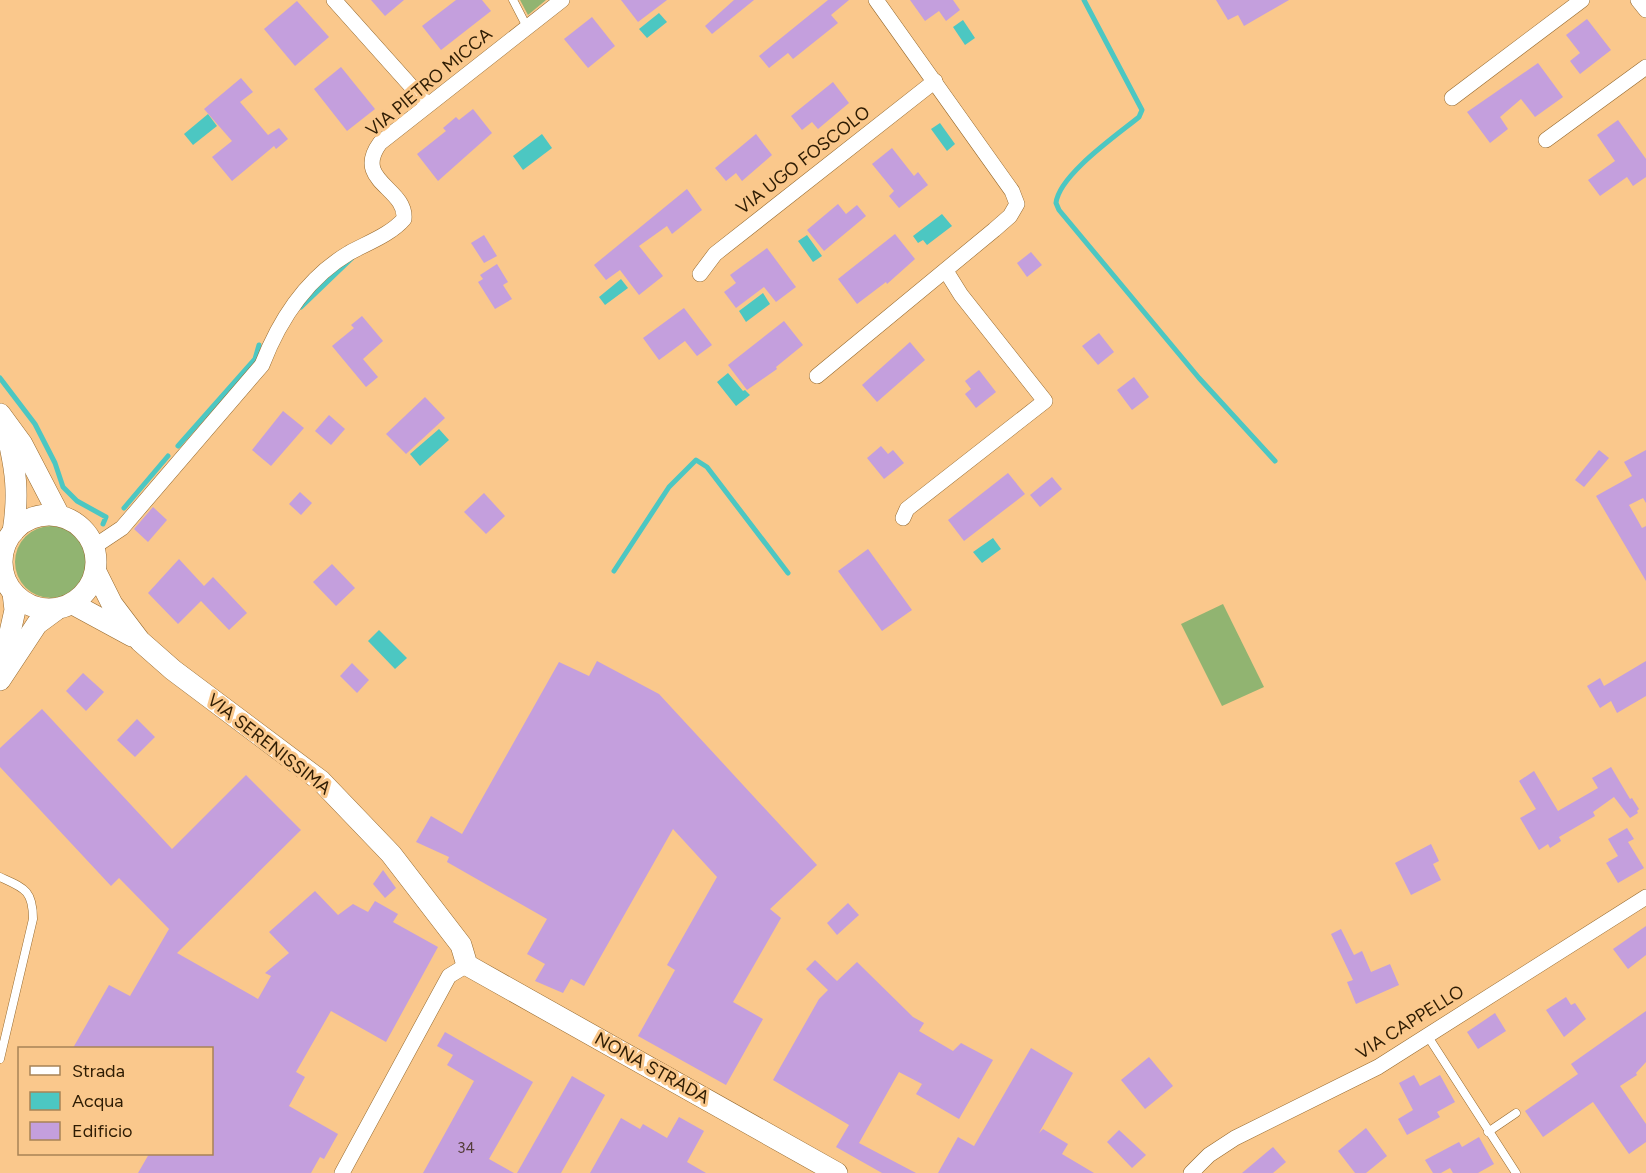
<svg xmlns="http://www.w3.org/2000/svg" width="1646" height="1173" font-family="Figtree,sans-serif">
<rect width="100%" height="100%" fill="#fac88c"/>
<g fill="#91b471">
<polygon points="520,0 546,0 528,15"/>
<circle cx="51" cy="562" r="36"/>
<polygon points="1223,604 1264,687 1222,706 1181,624"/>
</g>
<g fill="#4cc7c2">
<polygon points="659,13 667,22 647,38 639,29"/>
<polygon points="963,20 975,38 965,45 953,27"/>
<polygon points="208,114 217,126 193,145 184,134"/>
<polygon points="940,123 955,144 947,151 931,129"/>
<polygon points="542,134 552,148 523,170 513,156"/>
<polygon points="942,214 952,226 927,245 923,240 918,243 913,236"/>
<polygon points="807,235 822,256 813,262 798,241"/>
<polygon points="621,279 628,288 605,305 599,297"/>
<polygon points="763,293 770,304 746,322 739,311"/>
<polygon points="728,373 743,391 745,390 750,395 736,406 717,382"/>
<polygon points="439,429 449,440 420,466 410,454"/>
<polygon points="993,538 1001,549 982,563 973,552"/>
<polygon points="379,630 407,658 395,669 368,641"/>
</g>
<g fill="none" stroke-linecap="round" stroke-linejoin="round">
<g stroke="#4cc7c2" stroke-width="5">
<path d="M 1084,0 L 1142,110 L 1139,117 C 1117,135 1059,175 1056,203 L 1059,210 L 1199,378 L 1275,461"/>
<polyline points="301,307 352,258"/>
<polyline points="0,378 35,424 55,463 63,487 77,501 106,517 103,524"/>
<polyline points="178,446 255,359 259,345"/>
<polyline points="124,508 168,456"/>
<polyline points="614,571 669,487 696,460 707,467 788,573"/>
</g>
</g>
<g fill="#c49fdd">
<polygon points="371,0 404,0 385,16"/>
<polygon points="456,0 482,0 491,11 441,50 422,26"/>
<polygon points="621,0 667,0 638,22"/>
<polygon points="734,0 754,0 712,34 705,26"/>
<polygon points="828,0 849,0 831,15 838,23 793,59 788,53 769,68 759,56"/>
<polygon points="910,0 953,0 960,10 946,21 939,11 925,21"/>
<polygon points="1216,0 1289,0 1244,26 1238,15 1228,20"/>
<polygon points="297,1 329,37 295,66 264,29"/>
<polygon points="592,17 615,46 588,68 564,39"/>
<polygon points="1587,19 1611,50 1580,74 1570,61 1580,53 1566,35"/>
<polygon points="1538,63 1563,97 1535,117 1521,99 1500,117 1508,129 1490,143 1467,112"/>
<polygon points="341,67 375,109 347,131 314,89"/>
<polygon points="241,78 253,92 240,102 268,135 279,128 288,139 276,149 274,146 232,181 212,157 232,141 204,109"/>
<polygon points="833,82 849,103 818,129 812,122 802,130 791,116"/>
<polygon points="473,109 492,133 438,181 417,154 446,131 443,128 456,117 459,120"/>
<polygon points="1618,120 1646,159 1646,177 1633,186 1627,177 1600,196 1588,180 1615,161 1597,135"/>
<polygon points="756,134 772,155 742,181 736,173 726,181 715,168"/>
<polygon points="892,148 914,176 918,172 928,185 899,208 889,196 894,191 872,164"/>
<polygon points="687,189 702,210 672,234 667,226 639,246 663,276 639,295 620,270 606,280 594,265"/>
<polygon points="838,204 846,214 857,205 866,216 824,251 807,230"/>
<polygon points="895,234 915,259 887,284 886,282 857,304 838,279"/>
<polygon points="484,235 497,256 484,263 471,243"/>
<polygon points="767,248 796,287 776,302 764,287 736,308 724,292 736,283 730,275"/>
<polygon points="1031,252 1042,265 1027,277 1017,263"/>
<polygon points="497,264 508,282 503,285 512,299 495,309 478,282 483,279 480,275"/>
<polygon points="684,308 712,345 697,356 685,341 659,360 643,338"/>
<polygon points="362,316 383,341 363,359 378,377 366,387 332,346 354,328 351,325"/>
<polygon points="784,321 803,345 776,367 777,369 747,390 728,365"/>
<polygon points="1099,333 1114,352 1098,365 1082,346"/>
<polygon points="910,342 925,360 877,402 862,385"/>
<polygon points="979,370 996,392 976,408 965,394 971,389 965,381"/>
<polygon points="1134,377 1149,397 1132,410 1117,390"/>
<polygon points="425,397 445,418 406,454 386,434"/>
<polygon points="283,411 304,428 271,466 252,450"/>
<polygon points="329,415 345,429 331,445 315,431"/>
<polygon points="881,446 888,454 893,450 904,463 884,479 867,458"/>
<polygon points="1599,450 1609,458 1584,487 1575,480"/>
<polygon points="1646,450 1646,503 1643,498 1629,505 1642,528 1646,526 1646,581 1596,496 1632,476 1624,462"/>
<polygon points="1008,473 1025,494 964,541 948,520"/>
<polygon points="1052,477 1062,489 1040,507 1030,495"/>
<polygon points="300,492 312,503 301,515 289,504"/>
<polygon points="484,493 505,516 486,534 464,512"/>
<polygon points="153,507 167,520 148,542 134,529"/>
<polygon points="868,549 912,610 882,631 838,571"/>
<polygon points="179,559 204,586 213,577 247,613 229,630 201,601 178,624 148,593"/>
<polygon points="332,564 355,588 336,606 313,582"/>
<polygon points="597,661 659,694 817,865 770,909 781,918 733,1002 763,1019 726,1085 638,1036 675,970 667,965 717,877 673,829 584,986 571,979 563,993 535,981 545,964 527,954 547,919 447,862 449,857 416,842 431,816 462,834 559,662 589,676"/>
<polygon points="1646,661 1646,696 1617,713 1611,701 1600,708 1587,686 1600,678 1604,686"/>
<polygon points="352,663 369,680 357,693 340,676"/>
<polygon points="83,673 104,692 86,711 66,691"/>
<polygon points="42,709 172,849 246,775 301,830 177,953 258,999 271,976 265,973 289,953 269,932 315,891 338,915 353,904 368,912 375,901 398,914 393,922 438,947 386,1042 331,1011 296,1072 305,1077 289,1106 338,1134 324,1159 320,1157 311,1173 138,1173 149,1154 212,1154 212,1048 73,1048 109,985 130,996 169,929 119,878 111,886 0,767 0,748"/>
<polygon points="137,719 155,737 135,757 117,740"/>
<polygon points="1611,767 1630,799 1632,798 1639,809 1637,811 1638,813 1630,818 1614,797 1593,812 1595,816 1559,837 1561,841 1550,848 1548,844 1539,850 1520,818 1536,809 1519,781 1534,771 1558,811 1598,788 1592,778"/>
<polygon points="1627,828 1634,839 1628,842 1644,868 1618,883 1606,863 1618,856 1608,839"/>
<polygon points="1431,844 1439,861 1433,864 1441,880 1411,895 1395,863"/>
<polygon points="383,870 396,888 385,898 373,884"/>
<polygon points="848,903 859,915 837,935 827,923"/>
<polygon points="1646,926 1646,955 1628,969 1613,949"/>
<polygon points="1341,929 1354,955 1362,951 1371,972 1390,964 1399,985 1356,1004 1347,982 1353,980 1331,934"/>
<polygon points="815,960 837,981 857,962 913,1017 924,1023 919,1031 953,1051 961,1043 993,1060 959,1119 916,1094 922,1084 899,1072 859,1143 916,1173 882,1173 836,1147 849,1125 773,1080 819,999 828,990 806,969"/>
<polygon points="1566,997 1571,1005 1575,1003 1586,1019 1564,1037 1546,1010"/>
<polygon points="1646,1011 1646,1062 1636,1073 1637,1075 1620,1086 1646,1124 1646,1142 1629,1154 1593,1102 1543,1137 1525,1111 1578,1074 1571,1064"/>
<polygon points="1495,1013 1506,1031 1478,1049 1467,1032"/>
<polygon points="445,1032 533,1082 489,1159 514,1173 423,1173 474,1081 447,1065 453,1055 437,1046"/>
<polygon points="1031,1048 1073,1073 1039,1133 1043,1129 1068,1144 1062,1154 1094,1173 938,1173 958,1137 974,1146"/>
<polygon points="1149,1057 1173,1086 1145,1109 1121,1080"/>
<polygon points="1414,1075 1420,1086 1440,1075 1455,1102 1437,1112 1440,1117 1407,1135 1398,1119 1413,1110 1399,1083"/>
<polygon points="572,1076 605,1095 561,1173 517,1173"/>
<polygon points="679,1117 704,1131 687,1162 706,1173 590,1173 621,1118 640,1129 643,1124 667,1138"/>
<polygon points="1366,1128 1387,1156 1366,1173 1355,1173 1338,1151"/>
<polygon points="1119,1130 1146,1155 1132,1168 1107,1142"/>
<polygon points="1479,1137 1494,1164 1478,1173 1453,1173 1450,1168 1441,1173 1433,1173 1425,1160 1459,1142 1462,1147"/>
<polygon points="1273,1147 1286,1162 1273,1173 1242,1173"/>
</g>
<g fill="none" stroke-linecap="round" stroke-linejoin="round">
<defs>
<g id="lane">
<polyline points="513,0 527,27"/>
<path d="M 0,877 C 24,888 33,890 33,919 L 0,1059"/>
<polyline points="1427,1035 1516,1173"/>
<polyline points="1488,1132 1516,1113"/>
</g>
<g id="street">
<polyline points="334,0 427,104"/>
<polyline points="1638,0 1646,10"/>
<polyline points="1452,98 1582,0"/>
<polyline points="1546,140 1646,67"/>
<polyline points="700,274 715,254 935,81"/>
<polyline points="817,376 994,230 1010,216 1017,204 1012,191 876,0"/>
<polyline points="903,518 907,509 1045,401 961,295 946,271"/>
<path d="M 95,546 L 122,528 L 262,365 C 279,321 307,278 349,253 C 367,243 390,235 404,219 C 407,188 352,181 380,143 L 562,0"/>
<polyline points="342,1173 449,976 467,965"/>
<polyline points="1191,1173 1209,1155 1235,1138 1378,1067 1646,897"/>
</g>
<g id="secondary">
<polyline points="0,414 22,444 59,515"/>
<path d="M 7,433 C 16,470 19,494 13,532"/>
<circle cx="49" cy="562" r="47"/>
<polyline points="96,572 112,604 140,641 173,670 321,781 391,854 461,945 467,965 837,1173"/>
<polyline points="73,604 132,636"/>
<polyline points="2,668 15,610 13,593"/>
<polyline points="0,680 37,624 56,610"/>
</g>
</defs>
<use href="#lane" stroke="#95682c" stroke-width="9"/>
<use href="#street" stroke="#95682c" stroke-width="16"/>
<use href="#secondary" stroke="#95682c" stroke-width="22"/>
<use href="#lane" stroke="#fff" stroke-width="8"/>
<use href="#street" stroke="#fff" stroke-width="15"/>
<use href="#secondary" stroke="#fff" stroke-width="21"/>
</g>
<g text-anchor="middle" stroke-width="6" stroke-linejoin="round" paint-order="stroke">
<g font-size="15" fill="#543d3a">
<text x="466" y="1153">34</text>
</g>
<g font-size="18" fill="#2e1c03" stroke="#fac88c">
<text transform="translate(429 82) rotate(-40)" y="6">VIA PIETRO MICCA</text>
<text transform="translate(803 160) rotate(-38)" y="6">VIA UGO FOSCOLO</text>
<text transform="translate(269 744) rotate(38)" y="6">VIA SERENISSIMA</text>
<text transform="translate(1410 1022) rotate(-32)" y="6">VIA CAPPELLO</text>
<text transform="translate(652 1068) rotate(29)" y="6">NONA STRADA</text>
</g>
</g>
<rect x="18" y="1047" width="195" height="108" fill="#fac88c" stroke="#a88355" stroke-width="1.5"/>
<rect x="30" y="1066" width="30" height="9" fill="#ffffff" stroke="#a88355" stroke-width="1.5"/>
<text x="72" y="1077" font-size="18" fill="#2e1c03">Strada</text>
<rect x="30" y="1092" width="30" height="18" fill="#4cc7c2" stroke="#a88355" stroke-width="1.5"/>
<text x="72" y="1107" font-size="18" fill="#2e1c03">Acqua</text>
<rect x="30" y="1122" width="30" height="18" fill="#c49fdd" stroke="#a88355" stroke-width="1.5"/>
<text x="72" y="1137" font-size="18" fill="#2e1c03">Edificio</text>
</svg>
